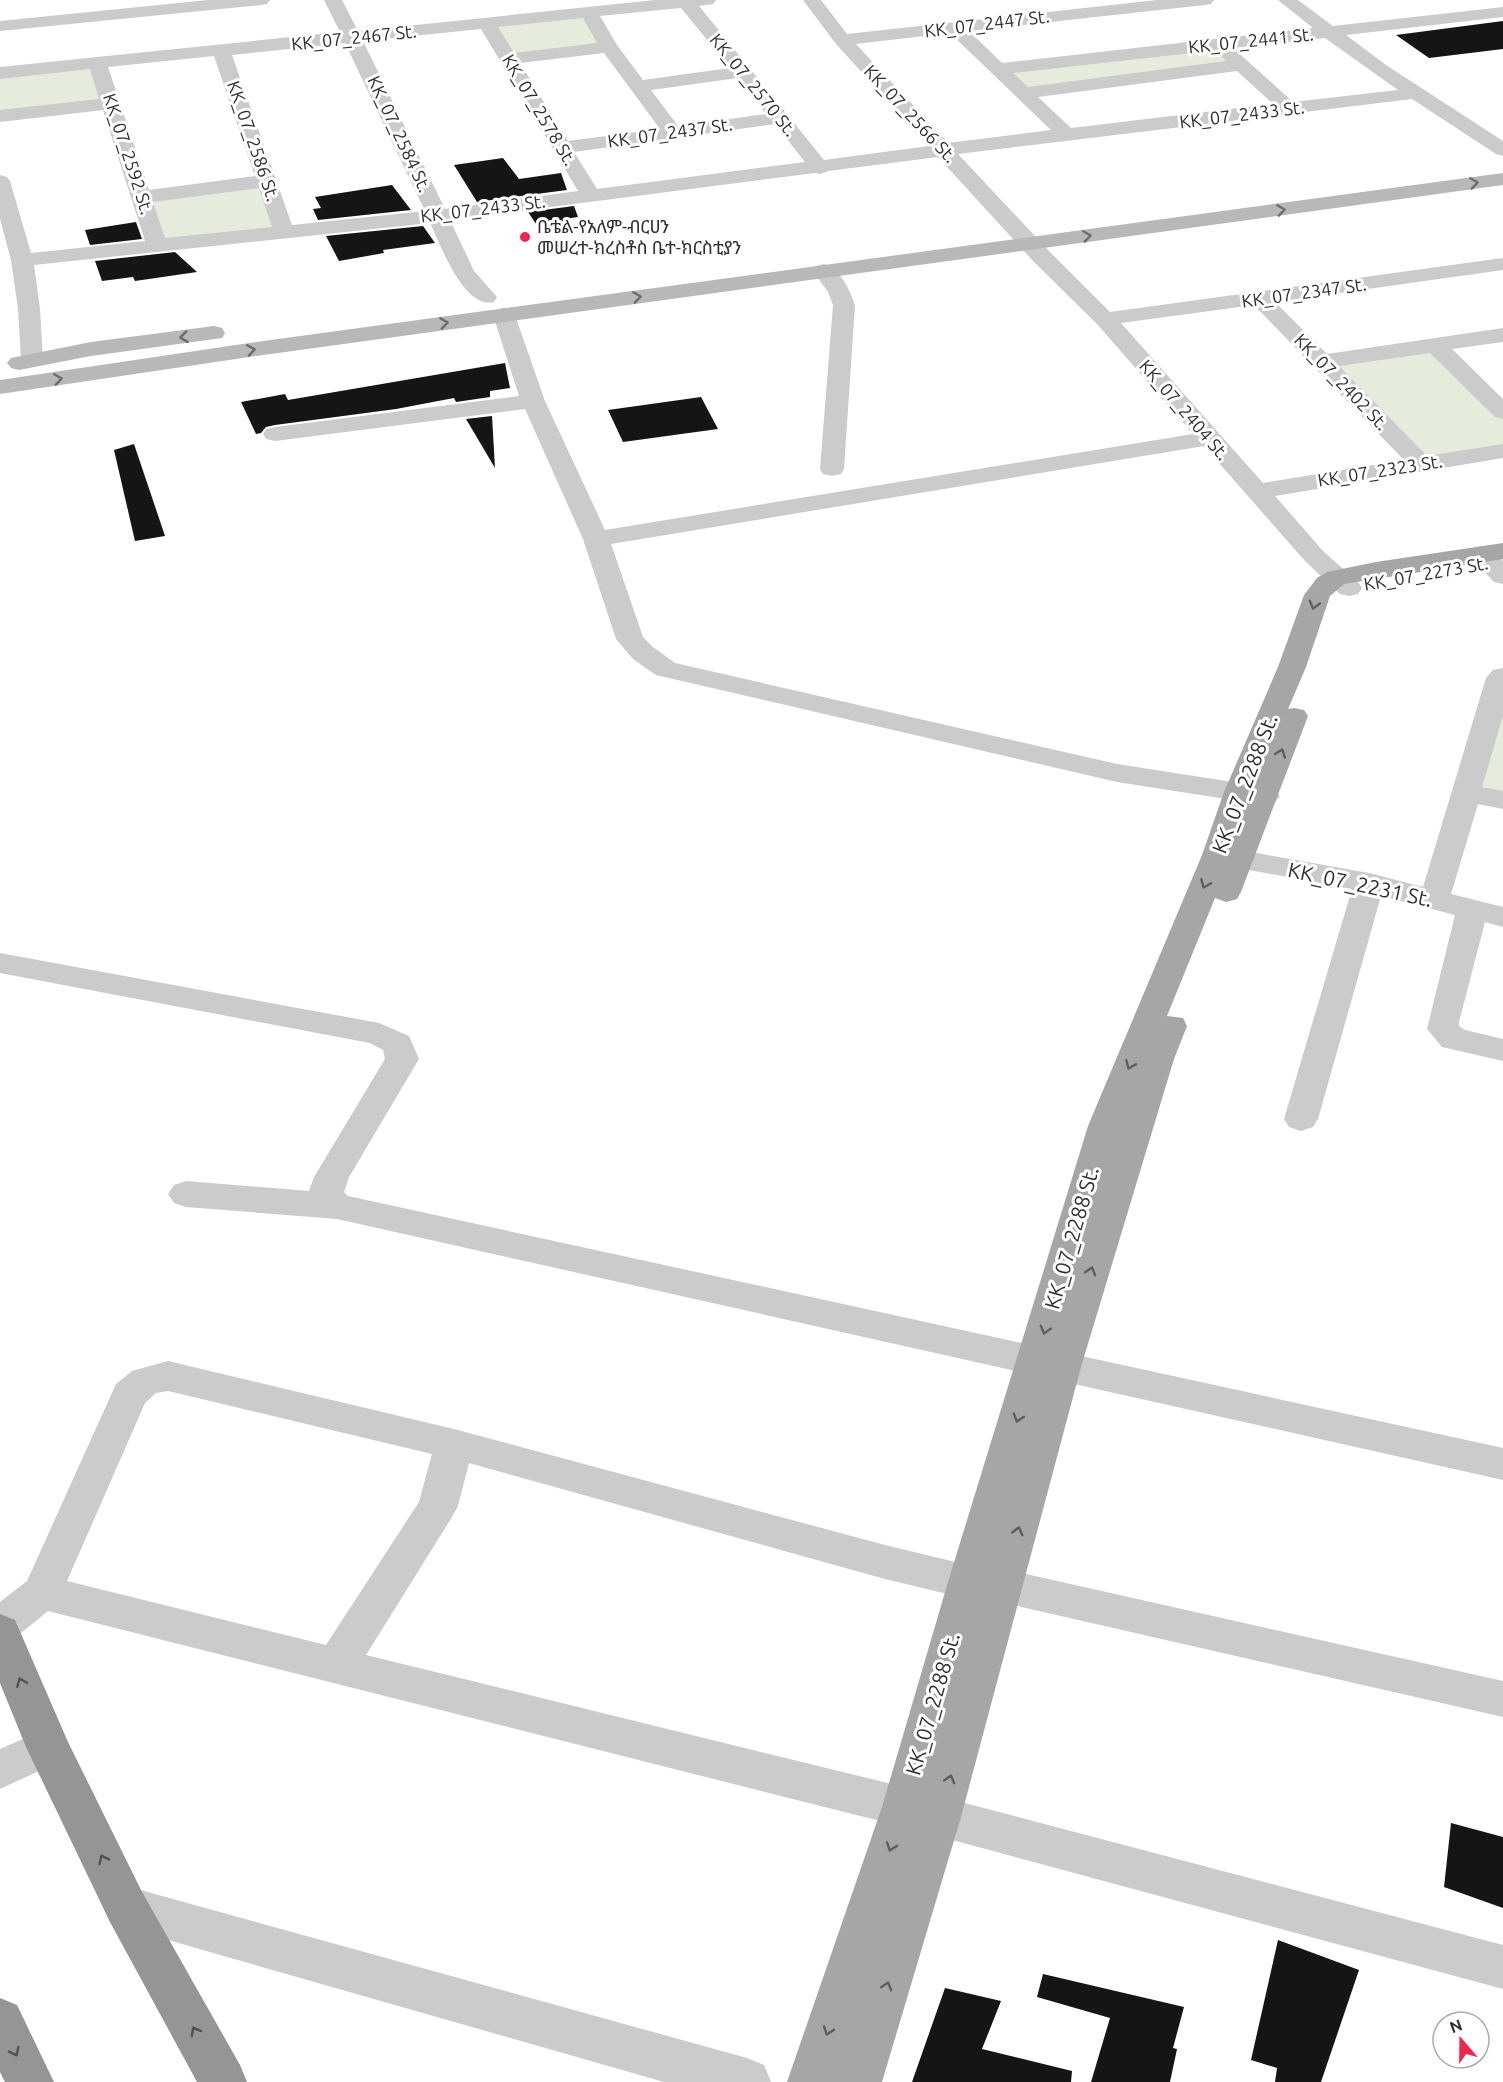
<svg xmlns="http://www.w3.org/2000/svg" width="1503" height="2082" font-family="Ubuntu,'Noto Sans Ethiopic',sans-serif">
<rect width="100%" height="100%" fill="#fff"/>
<g fill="#e6ecdb">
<polygon points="589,13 609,47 507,59 487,24"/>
<polygon points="1218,45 1242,65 1024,93 999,69"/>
<polygon points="97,62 112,103 0,115 0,74"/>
<polygon points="267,181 284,231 157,246 142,197"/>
<polygon points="1435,345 1503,412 1503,451 1421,464 1320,362"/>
<polygon points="1503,687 1503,800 1467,793"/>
</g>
<g fill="#151515">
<polygon points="1503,21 1503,49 1429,58 1396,35"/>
<polygon points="503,158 519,179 561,173 567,190 477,202 454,165"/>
<polygon points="392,185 411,210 318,220 313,209 321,208 315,197"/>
<polygon points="574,206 578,217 565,219 568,222 538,227 528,212"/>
<polygon points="136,222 142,239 90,245 85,230"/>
<polygon points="423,226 435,243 383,250 384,253 339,261 326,236"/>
<polygon points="175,252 197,272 135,281 133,277 102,281 95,261"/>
<polygon points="505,363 510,388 490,391 490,397 456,402 454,398 396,409 275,425 266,427 261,433 256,434 241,402 285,394 288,400"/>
<polygon points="701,397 718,429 623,442 608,410"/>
<polygon points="492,416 495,468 466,419"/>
<polygon points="134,444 165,536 135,541 114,450"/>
<polygon points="1451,1823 1503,1837 1503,1908 1444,1887"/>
<polygon points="1278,1940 1359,1970 1321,2082 1275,2082 1277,2068 1251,2060"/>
<polygon points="1043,1974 1184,2007 1173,2048 1177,2049 1170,2082 1091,2082 1110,2018 1037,1997"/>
<polygon points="945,1988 1001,2001 982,2049 1072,2071 1071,2082 912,2082"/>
</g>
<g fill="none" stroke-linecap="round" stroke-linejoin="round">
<g fill="#cbcbcb" fill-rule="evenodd">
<polygon points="208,0 270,0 267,4 261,5 0,31 0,21"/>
<path d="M 324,0 L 342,0 L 358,31 L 655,0 L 716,0 L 713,4 L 699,6 L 824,160 L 929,146 L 836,44 L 803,0 L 821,0 L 847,34 L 1157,0 L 1214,0 L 1211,4 L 1205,5 L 969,31 L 1002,63 L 1313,28 L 1278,0 L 1298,0 L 1333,26 L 1503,7 L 1503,17 L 1346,35 L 1386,65 L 1503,141 L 1503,156 L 1496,154 L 1412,99 L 958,154 L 1050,252 L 1110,312 L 1503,258 L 1503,270 L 1275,302 L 1327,354 L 1503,328 L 1503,342 L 1452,349 L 1503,399 L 1503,419 L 1495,417 L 1430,353 L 1339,366 L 1427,456 L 1503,444 L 1503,458 L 1275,496 L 1323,551 L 1358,582 L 1362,588 L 1358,594 L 1349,596 L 1340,594 L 1305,561 L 1204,446 L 611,544 L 643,637 L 653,647 L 675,663 L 1117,764 L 1265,787 L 1275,790 L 1280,796 L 1275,802 L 1265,805 L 1117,782 L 656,675 L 633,659 L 616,639 L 583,539 L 525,409 L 275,441 L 266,439 L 263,434 L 266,429 L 275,427 L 519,396 L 493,315 L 496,310 L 504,308 L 512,310 L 515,315 L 545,401 L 605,530 L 1193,434 L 1097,324 L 1034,262 L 938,157 L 828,171 L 820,174 L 815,173 L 450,220 L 474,271 L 497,297 L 494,302 C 463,309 441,245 430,223 L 34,265 L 40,309 L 43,360 L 40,365 L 32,367 L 24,365 L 21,360 L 18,309 L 11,260 L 0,219 L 0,175 L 7,177 L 10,181 L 31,253 L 145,241 L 103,110 L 0,122 L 0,110 L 99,99 L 90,69 L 0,79 L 0,67 L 340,32 ZM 681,8 L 730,68 L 643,80 L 617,45 L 600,16 ZM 583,18 L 597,43 L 514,53 L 498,27 ZM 481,29 L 578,191 L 445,209 L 363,41 ZM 950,33 L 1051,130 L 948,143 L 856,44 ZM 1325,38 L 1398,90 L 1293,102 L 1233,48 ZM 345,43 L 425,211 L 292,225 L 232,55 ZM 1218,50 L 1217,52 L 1226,61 L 1028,87 L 1013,73 ZM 604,53 L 660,129 L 568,141 L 520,63 ZM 214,56 L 255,176 L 149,190 L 108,67 ZM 1237,71 L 1273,104 L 1071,128 L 1038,97 ZM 738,78 L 766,114 L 678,126 L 651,90 ZM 775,124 L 805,162 L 597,189 L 574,152 ZM 259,188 L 272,227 L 165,238 L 153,202 ZM 1254,305 L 1404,460 L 1263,483 L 1121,323 Z"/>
<path d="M 824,264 C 840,268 850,290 855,305 L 844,469 L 841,474 L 832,476 L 823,474 L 820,469 L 833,305 L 828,292 L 813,271 L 816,266 Z"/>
<polygon points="1481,546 1490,549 1503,561 1503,584 1494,582 1468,554 1472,549"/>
<polygon points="1503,668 1503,716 1482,787 1503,791 1503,809 1478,804 1451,894 1503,907 1503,927 1485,922 1459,1022 1459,1026 1465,1030 1503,1039 1503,1061 1442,1047 1427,1029 1455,915 1381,896 1318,1119 1313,1127 1301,1131 1289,1127 1284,1119 1352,889 1217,864 1206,862 1202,855 1206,848 1217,846 1369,873 1423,887 1486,678 1493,670"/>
<polygon points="0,953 379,1023 409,1036 419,1059 349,1177 344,1192 348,1196 1503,1448 1503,1480 337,1219 186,1207 174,1203 168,1194 174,1185 186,1181 309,1191 314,1177 385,1059 383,1050 370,1043 0,973"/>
<path d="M 168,1361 L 454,1429 L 885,1545 L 968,1565 L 1004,1569 L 1503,1681 L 1503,1717 L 1004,1603 L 968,1599 L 885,1579 L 469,1463 L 458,1506 L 452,1517 L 366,1655 L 904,1787 L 1503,1945 L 1503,1989 L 904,1827 L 48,1611 L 15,1638 L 0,1644 L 0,1602 L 27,1581 L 116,1384 L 132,1371 ZM 168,1391 L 432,1454 L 419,1502 L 326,1645 L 67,1581 L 145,1403 L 156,1393 Z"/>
<polygon points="48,1728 63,1734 70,1747 63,1760 0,1789 0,1749"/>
<polygon points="126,1886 747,2058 764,2065 771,2082 664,2082 126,1928 110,1922 103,1907 110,1892"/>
</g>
<g fill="#b8b8b8" fill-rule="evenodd">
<polygon points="1503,173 1503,185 256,356 0,394 0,380 256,342"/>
<polygon points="214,326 222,328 225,333 222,338 91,356 19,370 11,368 7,363 11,358 91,342"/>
</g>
<polygon fill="#a6a6a6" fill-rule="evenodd" points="1503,543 1503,559 1344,584 1330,596 1306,667 1288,709 1294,708 1304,710 1308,716 1241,892 1237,899 1226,902 1215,898 1167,1016 1183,1018 1187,1026 1174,1059 1081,1367 961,1817 882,2082 787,2082 882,1807 948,1582 1088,1126 1202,855 1224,792 1278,667 1304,595 1317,578 1327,572 1376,562"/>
<g fill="#959595" fill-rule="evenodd">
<polygon points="0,1614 15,1620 68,1742 142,1892 240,2065 247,2082 197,2082 110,1922 26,1747 0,1683"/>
<polygon points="0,1998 17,2005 54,2082 5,2082 0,2072"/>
</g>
</g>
<defs><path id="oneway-chevron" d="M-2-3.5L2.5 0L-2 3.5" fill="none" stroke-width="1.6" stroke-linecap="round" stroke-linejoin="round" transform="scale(1.5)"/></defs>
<g stroke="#6c6c6c">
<use href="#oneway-chevron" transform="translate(1474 183) rotate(-8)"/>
<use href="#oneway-chevron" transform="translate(1281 210) rotate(-8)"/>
<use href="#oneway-chevron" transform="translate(1087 236) rotate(-8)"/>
<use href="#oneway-chevron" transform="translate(637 297) rotate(-8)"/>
<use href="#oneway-chevron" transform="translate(444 323) rotate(-8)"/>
<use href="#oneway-chevron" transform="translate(184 337) rotate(173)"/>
<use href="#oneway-chevron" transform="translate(251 350) rotate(-9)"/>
<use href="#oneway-chevron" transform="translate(58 379) rotate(-8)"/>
</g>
<g stroke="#5e5e5e">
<use href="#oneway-chevron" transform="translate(1314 605) rotate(106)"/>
<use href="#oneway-chevron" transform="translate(1281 753) rotate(-70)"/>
<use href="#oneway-chevron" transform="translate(1205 884) rotate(113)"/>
<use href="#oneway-chevron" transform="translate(1130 1065) rotate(113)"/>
<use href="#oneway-chevron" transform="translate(1091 1271) rotate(-73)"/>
<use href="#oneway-chevron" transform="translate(1045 1330) rotate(106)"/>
<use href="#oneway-chevron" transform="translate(1018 1418) rotate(107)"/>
<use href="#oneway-chevron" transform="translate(1018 1531) rotate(-75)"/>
<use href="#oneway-chevron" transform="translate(950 1779) rotate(-74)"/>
<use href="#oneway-chevron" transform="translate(891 1847) rotate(109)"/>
<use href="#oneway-chevron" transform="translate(887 1986) rotate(-73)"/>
<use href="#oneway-chevron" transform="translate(828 2031) rotate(109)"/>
</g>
<g stroke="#525252">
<use href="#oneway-chevron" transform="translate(21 1682) rotate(-112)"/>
<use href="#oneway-chevron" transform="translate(103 1859) rotate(-116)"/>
<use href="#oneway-chevron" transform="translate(195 2031) rotate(-119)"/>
<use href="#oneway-chevron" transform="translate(15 2052) rotate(64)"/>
</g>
<circle fill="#ed284a" stroke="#fff" stroke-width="2" cx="525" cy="237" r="6"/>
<g text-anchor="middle" stroke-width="6" stroke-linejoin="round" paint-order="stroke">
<g font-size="18" fill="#2e2e2e" stroke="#fff">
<text transform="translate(987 24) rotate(-7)" y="6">KK_07_2447 St.</text>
<text transform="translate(354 38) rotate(-6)" y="6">KK_07_2467 St.</text>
<text transform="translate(1251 41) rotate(-6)" y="6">KK_07_2441 St.</text>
<text transform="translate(753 85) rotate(51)" y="6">KK_07_2570 St.</text>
<text transform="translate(539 110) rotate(59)" y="6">KK_07_2578 St.</text>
<text transform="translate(910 114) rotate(47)" y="6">KK_07_2566 St.</text>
<text transform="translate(1242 115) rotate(-7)" y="6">KK_07_2433 St.</text>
<text transform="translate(670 133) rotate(-8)" y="6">KK_07_2437 St.</text>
<text transform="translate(399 134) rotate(65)" y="6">KK_07_2584 St.</text>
<text transform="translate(253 141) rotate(71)" y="6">KK_07_2586 St.</text>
<text transform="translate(128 154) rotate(72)" y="6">KK_07_2592 St.</text>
<text transform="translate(483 209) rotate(-7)" y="6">KK_07_2433 St.</text>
<text transform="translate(1304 293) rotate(-8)" y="6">KK_07_2347 St.</text>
<text transform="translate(1341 382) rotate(46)" y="6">KK_07_2402 St.</text>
<text transform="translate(1184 410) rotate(49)" y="6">KK_07_2404 St.</text>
<text transform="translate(1380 471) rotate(-9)" y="6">KK_07_2323 St.</text>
<text transform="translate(1426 574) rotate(-10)" y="6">KK_07_2273 St.</text>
</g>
<g font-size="18" fill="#2e2e2e" stroke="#fff" text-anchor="start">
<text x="537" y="233">ቤቴል-የአለም-ብርሀን<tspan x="537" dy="21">መሠረተ-ክረስቶስ ቤተ-ክርስቲያን</tspan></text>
</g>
<g font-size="21" fill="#2e2e2e" stroke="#fff">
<text transform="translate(1245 784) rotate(-69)" y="7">KK_07_2288 St.</text>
<text transform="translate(1360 885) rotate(12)" y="7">KK_07_2231 St.</text>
<text transform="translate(1072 1238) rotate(-74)" y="7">KK_07_2288 St.</text>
<text transform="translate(933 1704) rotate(-74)" y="7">KK_07_2288 St.</text>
</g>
</g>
<g transform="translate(1461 2040) rotate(340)"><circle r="28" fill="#ffffff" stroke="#ababab" stroke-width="1.5"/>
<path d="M0-4.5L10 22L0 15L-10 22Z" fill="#ed284a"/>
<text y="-9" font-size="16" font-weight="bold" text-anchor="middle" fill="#2e2e2e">N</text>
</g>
</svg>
